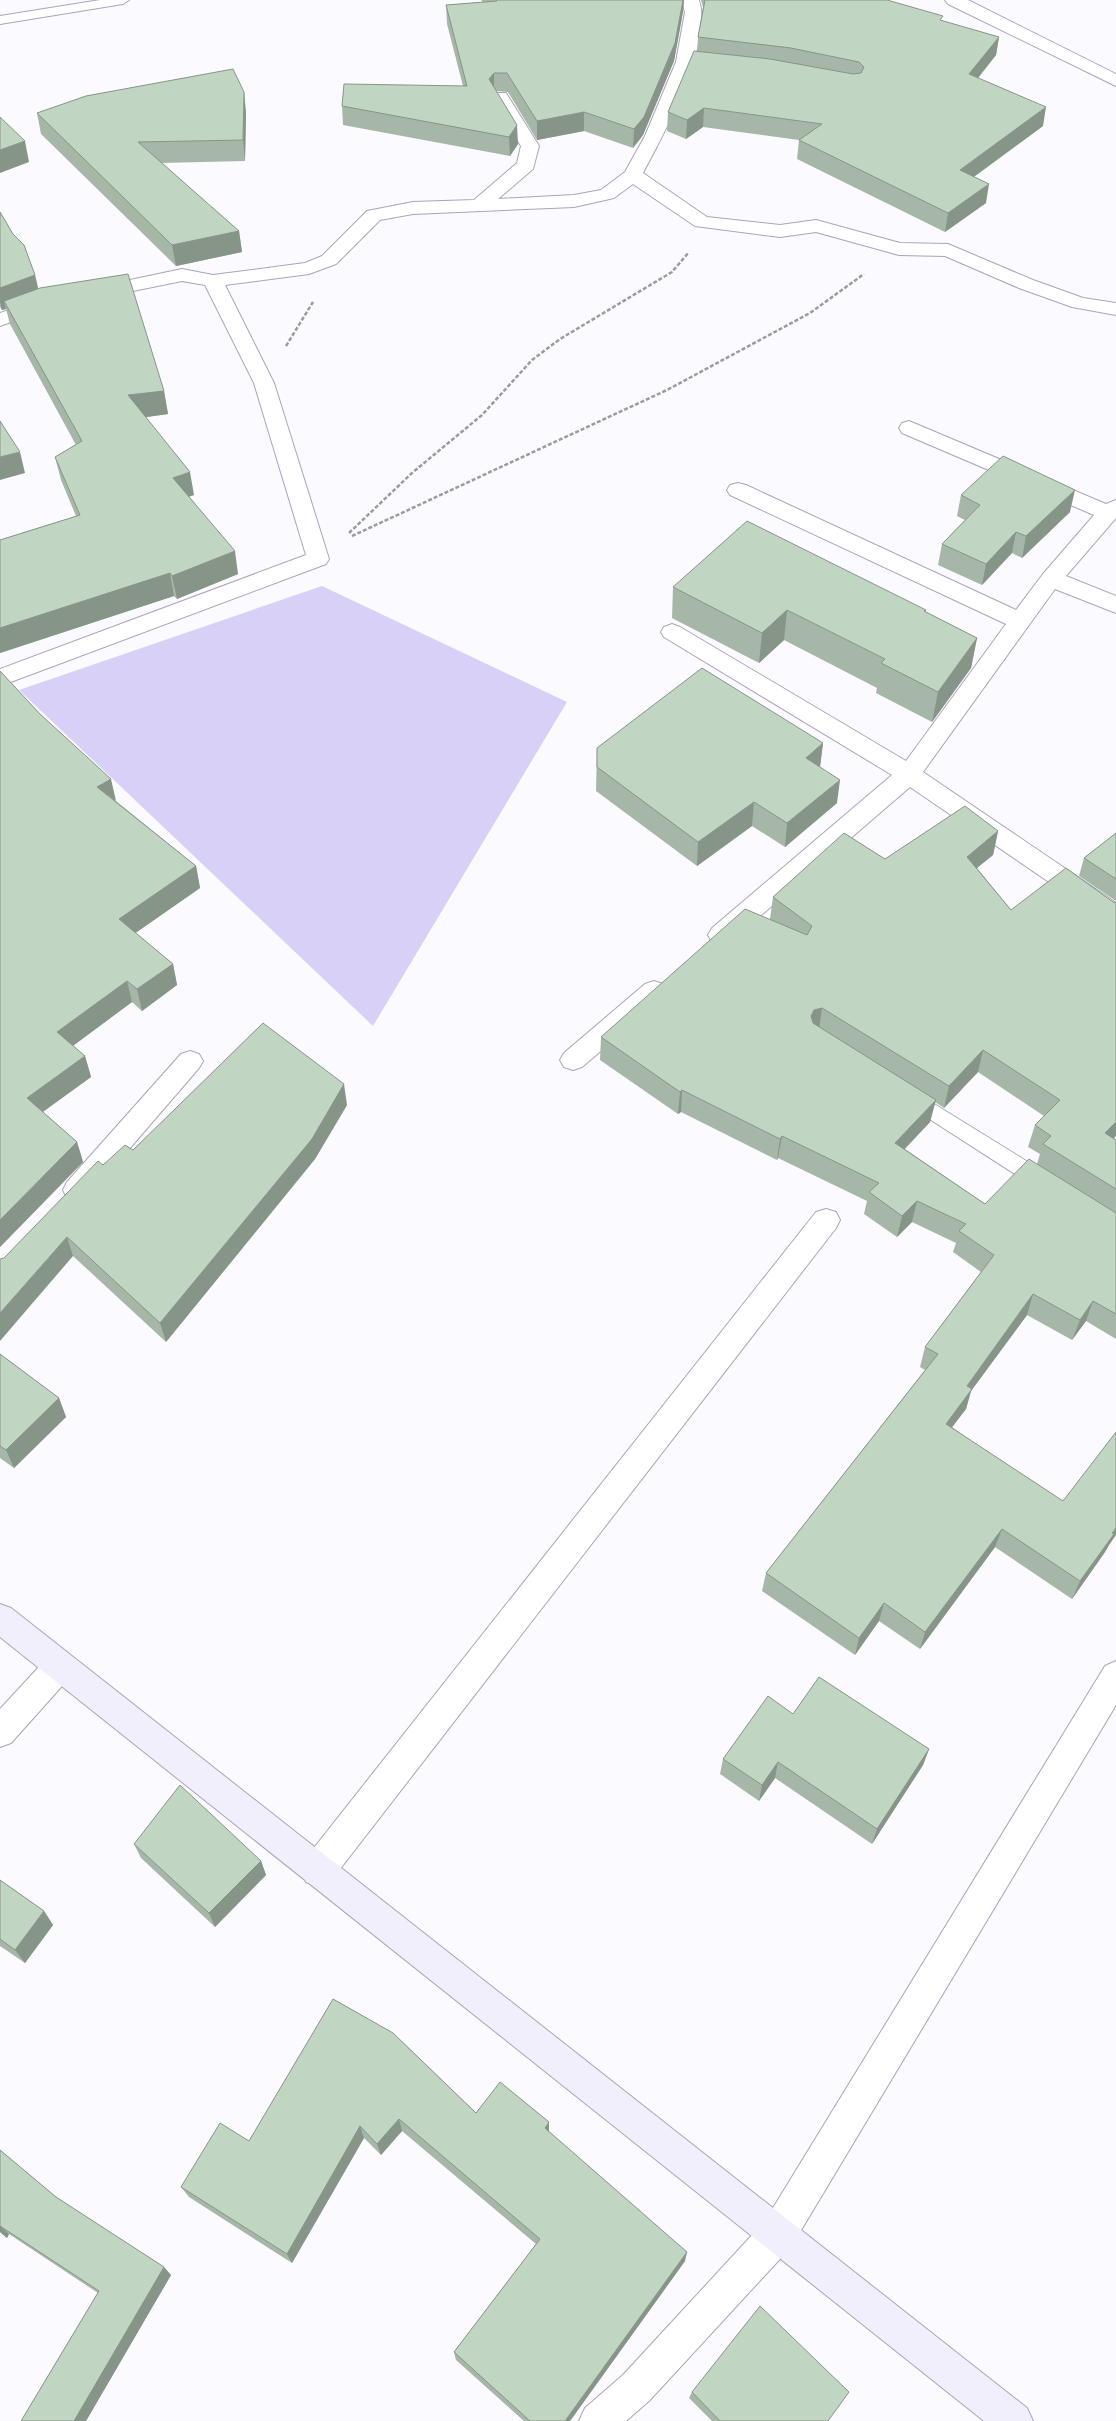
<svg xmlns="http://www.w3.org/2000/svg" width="1116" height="2421" font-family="'Noto Serif',serif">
<rect width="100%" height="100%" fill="#fbfaff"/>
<polygon fill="#d9d0f8" points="322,586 567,702 373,1026 19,690"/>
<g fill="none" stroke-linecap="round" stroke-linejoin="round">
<defs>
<g id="lane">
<polygon points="100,0 129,0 123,4 0,24 0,16"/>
<polygon points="910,1089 1049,1175 1052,1181 1049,1187 1042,1189 1035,1187 903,1102 900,1097 903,1092"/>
</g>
<g id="street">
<path d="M 681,0 L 699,0 C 713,43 664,134 643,173 L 707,217 L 780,225 L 816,220 L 900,243 L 948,244 L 1033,280 L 1083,298 L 1116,303 L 1116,315 L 1072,307 L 1019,288 L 945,256 L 899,255 L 816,232 L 780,237 L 695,226 L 633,184 L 614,198 L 574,207 L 413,214 L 380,220 L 336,264 L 309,274 L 225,285 L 274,383 L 329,559 L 326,564 L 0,686 L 0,669 L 306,555 L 254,383 L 205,285 L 182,281 L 94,299 L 87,297 L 84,293 L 87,289 L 182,269 L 213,275 L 305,263 L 322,256 L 367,211 L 413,202 L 474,200 L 517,163 L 521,146 L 491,97 L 494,93 L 506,93 L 539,146 L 533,169 L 498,199 L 574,195 L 601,190 L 625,172 L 645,136 L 676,62 L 685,12 Z"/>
<polygon points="945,0 968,0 1116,74 1116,86 948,4"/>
<polygon points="43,298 50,300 53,304 50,308 0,326 0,313"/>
<polygon points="909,421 1106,504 1116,500 1116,518 1066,576 1116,596 1116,613 1055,589 923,772 1116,903 1116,926 1107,924 1084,906 910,787 730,942 721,945 712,942 708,935 712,928 892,775 664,637 661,632 664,627 672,624 680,627 906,761 1006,624 730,495 727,490 730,485 738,483 746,485 1016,610 1043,574 1094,515 902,433 899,428 902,423"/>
<polygon points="654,981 663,984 667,991 663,998 582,1067 573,1070 564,1067 560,1060 564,1053 645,984"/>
<polygon points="190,1051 199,1054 203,1061 199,1068 87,1198 77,1201 67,1198 63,1190 67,1182 181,1054"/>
<polygon points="826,1209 836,1212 840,1220 836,1228 330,1882 318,1886 306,1882 302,1870 306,1858 816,1212"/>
<polygon points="60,1651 71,1656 76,1666 71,1676 11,1743 0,1747 0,1709 49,1656"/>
<polygon points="1116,1661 1116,1705 791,2247 649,2401 626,2421 579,2421 585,2408 623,2375 765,2221 1105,1666"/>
</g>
<polygon id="secondary" points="0,1604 11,1608 1027,2408 1033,2421 984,2421 0,1637"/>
</defs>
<use href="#lane" stroke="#aaa4bb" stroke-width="2"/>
<use href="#street" stroke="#aaa4bb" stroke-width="2"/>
<use href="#secondary" stroke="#aaa4bb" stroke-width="2"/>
<g stroke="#9c9ba2" stroke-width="2.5" stroke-dasharray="4 2" stroke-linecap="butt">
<polyline points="286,346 313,302"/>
<polyline points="349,533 412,473 482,415 532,360 560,339 672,272 689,252"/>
<polyline points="352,536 667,390 810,313 864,274"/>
</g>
<use href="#lane" fill="#fff" fill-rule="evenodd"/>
<use href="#street" fill="#fff" fill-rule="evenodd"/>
<use href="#secondary" fill="#f2effd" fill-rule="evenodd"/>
</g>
<g fill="#a6b7a8" fill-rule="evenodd">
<polygon points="481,0 684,0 683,12 674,61 643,135 633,148 584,131 537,140 508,92 496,91 518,144 510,156 343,125 342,106 463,86 447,24 446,5 483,2"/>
<polygon points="701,0 887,0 942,21 999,37 996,55 978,78 1043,126 974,177 986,203 945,232 797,159 799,140 703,127 686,139 667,131 668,112 697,52 698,37 703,7"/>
<polygon points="244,92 246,113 245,161 161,163 239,231 242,252 176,266 41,134 37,113"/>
<polygon points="0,212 35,275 38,289 164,391 168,414 146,417 194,495 189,496 238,574 177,599 174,596 0,653 0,540 76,516 61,480 55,457 76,445 10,324 6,309 2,310 0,307"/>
<polygon points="961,495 1070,512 1022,558 1012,553 982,585 938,565 942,544 965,520 957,516"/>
<polygon points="673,587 926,610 925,612 977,638 971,668 932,722 876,693 877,688 784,640 759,663 672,618"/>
<polygon points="0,671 116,801 196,866 200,888 135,933 173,964 177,985 142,1011 132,1002 73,1046 85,1056 91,1077 43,1112 77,1142 83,1162 0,1247"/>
<polygon points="823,743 820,767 837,803 785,847 752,826 697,866 596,791 597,748"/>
<path d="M 998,831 L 993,855 L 977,868 L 1011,910 L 1116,903 L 1116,1136 L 1113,1138 L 1116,1140 L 1116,1339 L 1086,1321 L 1072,1340 L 1027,1315 L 971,1391 L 966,1409 L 952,1427 L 1109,1545 L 1105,1552 L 1072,1599 L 995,1547 L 920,1649 L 879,1621 L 855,1655 L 762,1591 L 766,1573 L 925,1370 L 920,1367 L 925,1347 L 981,1272 L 953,1252 L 956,1243 L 912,1222 L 897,1237 L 864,1214 L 867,1201 L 778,1158 L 777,1160 L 681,1112 L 678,1114 L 600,1060 L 601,1037 L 770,919 L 773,897 L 885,859 ZM 978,1072 L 1044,1116 L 1035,1125 L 1028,1147 L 1040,1154 L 1037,1164 L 985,1204 L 905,1149 L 930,1122 L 935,1102 L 944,1108 Z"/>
<polygon points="1116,833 1116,901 1079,876 1084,858"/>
<polygon points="347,1105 315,1159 166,1342 73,1256 4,1258 103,1165 133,1150"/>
<polygon points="0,1354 59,1398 66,1417 14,1468 0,1458"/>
<polygon points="793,1714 929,1749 923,1765 872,1844 775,1778 759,1801 720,1774 723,1759"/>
<polygon points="134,1844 261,1861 266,1875 215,1927 141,1858"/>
<polygon points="0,1880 44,1911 53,1925 25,1963 0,1946"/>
<polygon points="393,2033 476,2113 549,2132 685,2261 570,2421 524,2421 456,2360 454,2352 536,2244 402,2131 381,2155 364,2138 292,2263 189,2197 181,2187 249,2141"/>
<polygon points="0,2150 56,2197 171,2275 86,2421 21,2421 98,2293 9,2234 7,2238 0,2232"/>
<polygon points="692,2392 828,2421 712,2421 689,2398"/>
</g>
<g fill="#879588">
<polygon points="683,0 684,0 683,12 674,61 643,135 633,148 634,129"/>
<polygon points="999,37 996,55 966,93 969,74"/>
<polygon points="494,73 494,91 489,79"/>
<polygon points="244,92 246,113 245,161 243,140"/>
<polygon points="1046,107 1043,126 957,189 960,170"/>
<polygon points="704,108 703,127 686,139 687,120"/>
<polygon points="584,112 584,131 537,140 537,121"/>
<polygon points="517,125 518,144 510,156 509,137"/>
<polygon points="25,141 29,162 0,173 0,150"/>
<polygon points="989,184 986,203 945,232 948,213"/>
<polygon points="239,231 242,252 176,266 172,245"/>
<polygon points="35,275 40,296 4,301 6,309 2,310 0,302 0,288"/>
<polygon points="164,391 168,414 133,419 128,395"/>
<polygon points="20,452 25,473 0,480 0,457"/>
<polygon points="190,472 194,495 177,501 173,478"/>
<polygon points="1075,490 1070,512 1022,558 1026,536"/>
<polygon points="1016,532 1012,553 982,585 986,564"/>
<polygon points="235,551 238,574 177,599 172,576"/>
<polygon points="170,573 174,596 0,653 0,628"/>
<polygon points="787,610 784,640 759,663 762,633"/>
<polygon points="977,638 971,668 932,722 938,692"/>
<polygon points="823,743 820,767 806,758"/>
<polygon points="111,779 116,801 97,787"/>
<polygon points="840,780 837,803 785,847 787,823"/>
<polygon points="754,802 752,826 697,866 698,842"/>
<polygon points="998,831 993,855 962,880 967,857"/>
<polygon points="196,866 200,888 124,941 119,919"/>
<polygon points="173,964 177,985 142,1011 137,989"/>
<polygon points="127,981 132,1002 63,1053 57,1032"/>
<polygon points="822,1008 819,1030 807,1038 811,1016 814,1010"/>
<polygon points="983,1050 978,1072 944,1108 949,1086"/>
<polygon points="85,1056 91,1077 34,1118 27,1098"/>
<polygon points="344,1084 347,1105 315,1159 166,1342 160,1323"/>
<polygon points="682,1090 681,1112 678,1114 680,1092"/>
<polygon points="936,1100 930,1122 890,1164 895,1143"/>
<polygon points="1116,1122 1116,1136 1098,1155 1105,1133"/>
<polygon points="782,1136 778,1158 777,1160 780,1139"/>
<polygon points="77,1142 83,1162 0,1247 0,1220"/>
<polygon points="917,1201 912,1222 897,1237 902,1216"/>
<polygon points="67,1237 73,1256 0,1341 0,1313"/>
<polygon points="1033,1294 1027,1315 971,1391 966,1409 940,1443 946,1424 967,1386"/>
<polygon points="1093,1301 1086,1321 1072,1340 1080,1320"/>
<polygon points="59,1398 66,1417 14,1468 6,1450"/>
<polygon points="1116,1528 1116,1535 1109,1545 1105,1552 1072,1599 1080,1581"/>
<polygon points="1002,1529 995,1547 920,1649 925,1632"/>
<polygon points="884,1603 879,1621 855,1655 859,1638"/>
<polygon points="929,1749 923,1765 872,1844 877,1829"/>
<polygon points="778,1762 775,1778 759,1801 762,1785"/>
<polygon points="261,1861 266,1875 215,1927 209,1913"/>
<polygon points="44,1911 53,1925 25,1963 15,1950"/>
<polygon points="399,2119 402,2131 381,2155 377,2144"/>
<polygon points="549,2122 549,2134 545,2128"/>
<polygon points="360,2126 364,2138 292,2263 287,2254"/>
<polygon points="0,2226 9,2234 7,2238 0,2232"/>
<polygon points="687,2252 685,2261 570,2421 565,2421"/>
<polygon points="164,2267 171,2275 86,2421 74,2421"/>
</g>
<g fill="#c1d5c3" stroke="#879588">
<polygon points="496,0 683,0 675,43 644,117 634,129 584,112 537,121 507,73 494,73 489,79 517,125 509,137 342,106 344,84 467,86 446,5 497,1"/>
<polygon points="705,0 887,0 943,16 940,20 999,37 969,74 1046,107 960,170 989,184 948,213 799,140 822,124 704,108 687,120 668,112 694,51 770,59 853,74 861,73 864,67 859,62 791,48 698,37"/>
<polygon points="233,69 244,92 243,140 138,142 239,231 172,245 37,113 86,96"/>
<polygon points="0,117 25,141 0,150"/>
<polygon points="0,212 13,234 24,245 35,275 0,288"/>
<polygon points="128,274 164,391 128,395 190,472 173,478 235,551 172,576 170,573 0,628 0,540 80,515 55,457 82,441 4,301 40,288"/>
<polygon points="0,421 20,452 0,457"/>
<polygon points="1003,456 1075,490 1026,536 1016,532 986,564 942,544 980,505 961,495"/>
<polygon points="747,521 926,610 924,611 977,638 938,692 881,663 885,659 787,610 762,633 673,587"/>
<polygon points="702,668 823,743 806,758 840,780 787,823 754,802 698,842 597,767 597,748"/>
<polygon points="0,671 40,714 111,779 97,787 196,866 119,919 173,964 137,989 127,981 57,1032 85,1056 27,1098 77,1142 0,1220"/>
<polygon points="965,806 998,831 967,857 1011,910 1066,868 1113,902 1116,903 1116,1122 1105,1133 1116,1140 1116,1189 1043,1144 1051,1136 1035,1125 1060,1100 983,1050 949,1086 822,1008 814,1010 811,1016 813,1023 936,1100 895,1143 985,1204 1029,1159 1116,1213 1116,1314 1093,1301 1080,1320 1033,1294 967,1386 972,1389 946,1424 1063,1501 1116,1432 1116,1528 1112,1533 1114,1534 1080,1581 1002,1529 925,1632 884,1603 859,1638 766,1573 938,1354 925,1347 994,1255 959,1231 966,1224 917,1201 902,1216 869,1192 879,1183 782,1136 780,1139 682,1090 680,1092 601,1037 745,909 807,935 812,926 773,897 844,833 885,859"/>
<polygon points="1116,833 1116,879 1084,858"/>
<polygon points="263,1023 344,1084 312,1139 160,1323 67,1237 0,1313 0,1259 4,1258 98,1161 103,1165 125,1145 133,1150"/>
<polygon points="0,1354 59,1398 6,1450 0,1446"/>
<polygon points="819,1677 929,1749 877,1829 778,1762 762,1785 723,1759 768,1696 793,1714"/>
<polygon points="180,1785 261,1861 209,1913 134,1844"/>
<polygon points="0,1880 44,1911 15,1950 0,1939"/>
<polygon points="333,1999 393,2033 476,2113 500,2082 549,2122 545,2128 687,2252 565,2421 530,2421 454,2352 540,2239 399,2119 377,2144 360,2126 287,2254 181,2187 220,2123 249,2141"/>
<polygon points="0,2150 56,2197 164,2267 74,2421 21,2421 99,2291 0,2226"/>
<polygon points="760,2306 849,2392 828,2421 720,2421 692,2392"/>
</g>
</svg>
